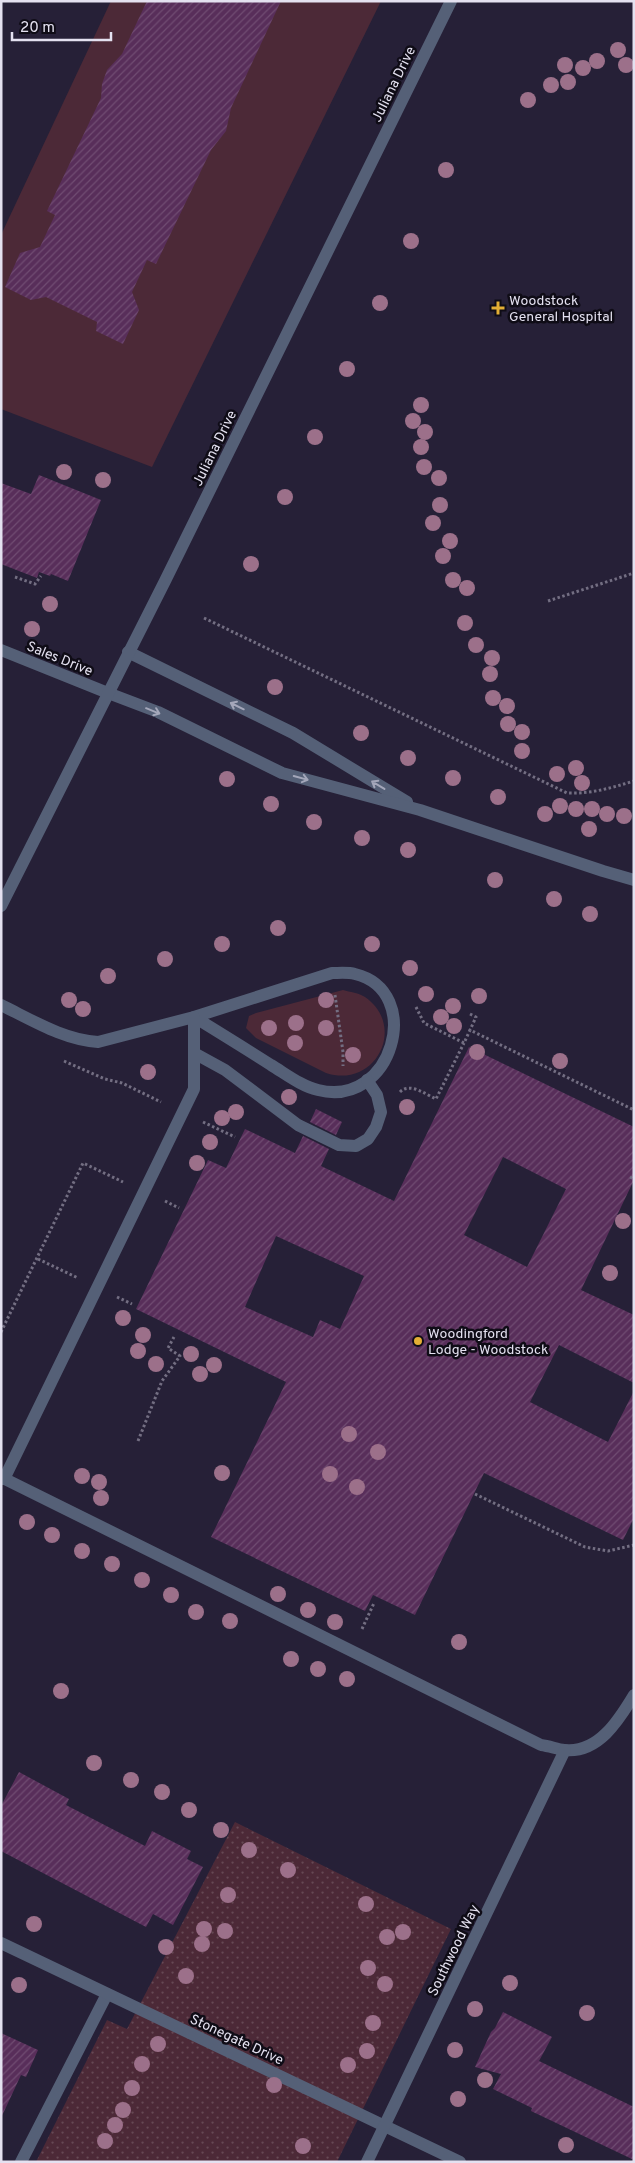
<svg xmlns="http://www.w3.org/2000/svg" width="635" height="2163" font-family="Overpass,sans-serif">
<defs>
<pattern id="park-dots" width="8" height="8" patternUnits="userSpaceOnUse" patternTransform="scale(1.25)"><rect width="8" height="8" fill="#4c2937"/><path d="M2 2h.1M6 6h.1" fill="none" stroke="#664854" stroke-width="1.8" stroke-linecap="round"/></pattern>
<pattern id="building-hatch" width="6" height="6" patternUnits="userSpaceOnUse" patternTransform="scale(1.25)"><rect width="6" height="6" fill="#582e5a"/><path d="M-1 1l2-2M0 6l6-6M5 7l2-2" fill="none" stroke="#704c72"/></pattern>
</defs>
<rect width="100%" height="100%" fill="#262037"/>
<g fill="#4c2937">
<polygon points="111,1 381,1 152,467 1,409 1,235"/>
<path d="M 343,990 C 350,992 359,993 365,997 C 407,1026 376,1089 326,1073 L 256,1038 L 246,1028 L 249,1016 L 256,1013 Z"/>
</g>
<polygon fill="url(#park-dots)" points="235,1822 451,1929 337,2162 36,2162 107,2020 127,2029"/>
<g fill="url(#building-hatch)" fill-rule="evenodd">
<polygon points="147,1 281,1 231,108 226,131 211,150 156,264 147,260 132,292 139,310 123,344 96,331 97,322 46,297 31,300 5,287 20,253 40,247 55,215 47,211 101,98 102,84 107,70 122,54"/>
<polygon points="39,475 101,500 68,581 51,574 50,576 39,572 37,578 1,564 1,483 31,494"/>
<path d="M 469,1047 L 634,1127 L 634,1180 L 581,1290 L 634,1315 L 634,1383 L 559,1345 L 530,1402 L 608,1442 L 634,1391 L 634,1518 L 623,1540 L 484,1473 L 415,1615 L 373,1595 L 365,1611 L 211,1537 L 286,1382 L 136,1309 L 208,1160 L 226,1168 L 245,1129 L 295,1153 L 303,1136 L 329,1149 L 321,1166 L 394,1201 ZM 503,1157 L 566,1189 L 527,1267 L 464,1235 ZM 276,1236 L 364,1276 L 340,1329 L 320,1320 L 313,1337 L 245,1307 Z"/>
<polygon points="316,1109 342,1122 336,1135 310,1122"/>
<polygon points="19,1772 69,1799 66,1805 145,1846 152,1831 191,1851 187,1859 203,1867 173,1925 153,1914 146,1927 1,1851 1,1806"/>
<polygon points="503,2012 552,2037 539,2061 634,2107 634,2160 531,2111 532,2108 493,2089 501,2074 475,2067 491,2032 495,2028"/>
<polygon points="1,2033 38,2050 26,2077 21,2075 1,2118"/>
</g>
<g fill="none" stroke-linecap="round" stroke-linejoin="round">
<g stroke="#736e82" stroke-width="3" stroke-dasharray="2.5 2.5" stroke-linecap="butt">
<polyline points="15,577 35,584 41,576"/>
<polyline points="548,601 634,573"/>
<path d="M 204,618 L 567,793 C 591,794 611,788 634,781"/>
<polyline points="335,995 343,1052 343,1066"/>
<polyline points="416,1007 424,1023 464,1043 470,1030 634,1110"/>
<polyline points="470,1014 476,1017 470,1030"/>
<polyline points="64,1061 105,1079 122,1083 161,1102"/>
<path d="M 400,1092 C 410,1082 425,1094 436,1099 L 464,1043"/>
<polyline points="203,1122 235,1137"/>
<polyline points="630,1177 634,1179"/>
<polyline points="165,1201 179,1208"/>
<polyline points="38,1259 78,1278"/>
<polyline points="117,1297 132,1304"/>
<polyline points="1,1332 83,1163 123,1182"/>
<polyline points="138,1441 162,1381 180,1356 168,1348 174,1337"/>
<polyline points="475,1494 585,1547 608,1551 634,1545"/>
<polyline points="362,1629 374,1603"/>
</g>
<g stroke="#556077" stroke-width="12">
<polyline points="128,652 293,733 407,802"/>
<polyline points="108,693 158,712 282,773 420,810 603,871 634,880"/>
<path d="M 1,1005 C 32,1020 64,1040 98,1042 L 194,1017 L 332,973 C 339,973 348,972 355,974 C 425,991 393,1109 318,1090 C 301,1086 286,1074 271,1065 C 246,1049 220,1033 194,1017"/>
<polyline points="194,1053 225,1070 298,1125 339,1145 356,1146 368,1139 376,1127 381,1112 377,1095 367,1080"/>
<path d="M 1,1477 L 541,1745 C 549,1746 557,1749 564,1750 C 598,1754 619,1720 634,1695"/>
<polyline points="4,1479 194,1089 194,1017"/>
<polyline points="21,2162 107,1994"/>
</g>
<g stroke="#556077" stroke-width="12">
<polyline points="1,650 108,693"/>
<polyline points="1,1943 460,2162"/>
<polyline points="367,2162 565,1750"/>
</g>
<polyline stroke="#556077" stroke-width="12" points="1,906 165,581 451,1"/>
</g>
<g fill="#9c708a">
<circle cx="618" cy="50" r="8"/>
<circle cx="597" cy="61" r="8"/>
<circle cx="565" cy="65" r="8"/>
<circle cx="626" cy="65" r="8"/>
<circle cx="583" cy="68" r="8"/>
<circle cx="568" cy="82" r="8"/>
<circle cx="551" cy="85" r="8"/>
<circle cx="528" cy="100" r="8"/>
<circle cx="446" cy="170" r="8"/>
<circle cx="411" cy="241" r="8"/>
<circle cx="380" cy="303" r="8"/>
<circle cx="347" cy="369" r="8"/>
<circle cx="421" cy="405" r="8"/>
<circle cx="413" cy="421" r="8"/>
<circle cx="425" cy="432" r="8"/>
<circle cx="315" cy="437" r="8"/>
<circle cx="421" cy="447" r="8"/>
<circle cx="424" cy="467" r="8"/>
<circle cx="64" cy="472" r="8"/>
<circle cx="439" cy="478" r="8"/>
<circle cx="103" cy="480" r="8"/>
<circle cx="285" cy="497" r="8"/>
<circle cx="440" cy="505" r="8"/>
<circle cx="433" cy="523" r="8"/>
<circle cx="450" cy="541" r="8"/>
<circle cx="443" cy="556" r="8"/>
<circle cx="251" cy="564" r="8"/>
<circle cx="453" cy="580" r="8"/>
<circle cx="467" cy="588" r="8"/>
<circle cx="50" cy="604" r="8"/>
<circle cx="465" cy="623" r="8"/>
<circle cx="32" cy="629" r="8"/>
<circle cx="476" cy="645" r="8"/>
<circle cx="492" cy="658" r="8"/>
<circle cx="490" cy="674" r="8"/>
<circle cx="275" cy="687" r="8"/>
<circle cx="493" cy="698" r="8"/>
<circle cx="507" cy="706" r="8"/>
<circle cx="508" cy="724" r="8"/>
<circle cx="522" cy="732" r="8"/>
<circle cx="361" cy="733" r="8"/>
<circle cx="522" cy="751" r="8"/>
<circle cx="408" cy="758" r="8"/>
<circle cx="576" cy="768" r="8"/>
<circle cx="557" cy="774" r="8"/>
<circle cx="453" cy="778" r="8"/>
<circle cx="227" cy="779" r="8"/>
<circle cx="582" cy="783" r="8"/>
<circle cx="498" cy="797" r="8"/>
<circle cx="271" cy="804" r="8"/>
<circle cx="560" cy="806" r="8"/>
<circle cx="576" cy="809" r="8"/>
<circle cx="592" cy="809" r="8"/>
<circle cx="545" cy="814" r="8"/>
<circle cx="607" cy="814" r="8"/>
<circle cx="624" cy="816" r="8"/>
<circle cx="314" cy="822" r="8"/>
<circle cx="589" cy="829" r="8"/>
<circle cx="362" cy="838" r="8"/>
<circle cx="408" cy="850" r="8"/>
<circle cx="495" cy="880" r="8"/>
<circle cx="554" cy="899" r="8"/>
<circle cx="590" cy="914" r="8"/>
<circle cx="278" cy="928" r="8"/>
<circle cx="222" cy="944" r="8"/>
<circle cx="372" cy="944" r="8"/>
<circle cx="165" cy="959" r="8"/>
<circle cx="410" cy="968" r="8"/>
<circle cx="108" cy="976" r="8"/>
<circle cx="426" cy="994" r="8"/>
<circle cx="479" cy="996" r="8"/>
<circle cx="69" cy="1000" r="8"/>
<circle cx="326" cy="1000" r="8"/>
<circle cx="453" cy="1006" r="8"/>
<circle cx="83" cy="1009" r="8"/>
<circle cx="441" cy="1017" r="8"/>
<circle cx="296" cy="1023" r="8"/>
<circle cx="454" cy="1026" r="8"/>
<circle cx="269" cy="1028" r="8"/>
<circle cx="326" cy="1028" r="8"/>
<circle cx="295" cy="1043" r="8"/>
<circle cx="477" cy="1052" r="8"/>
<circle cx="353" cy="1055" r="8"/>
<circle cx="560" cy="1061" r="8"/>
<circle cx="148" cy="1072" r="8"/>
<circle cx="289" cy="1097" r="8"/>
<circle cx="407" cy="1107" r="8"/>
<circle cx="236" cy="1112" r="8"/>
<circle cx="222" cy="1118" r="8"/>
<circle cx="210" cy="1142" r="8"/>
<circle cx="197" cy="1163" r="8"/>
<circle cx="623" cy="1221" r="8"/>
<circle cx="610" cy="1273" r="8"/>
<circle cx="123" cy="1318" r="8"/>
<circle cx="143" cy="1335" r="8"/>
<circle cx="138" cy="1351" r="8"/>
<circle cx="191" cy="1354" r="8"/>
<circle cx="156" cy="1364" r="8"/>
<circle cx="214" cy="1365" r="8"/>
<circle cx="200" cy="1374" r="8"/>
<circle cx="349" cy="1434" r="8"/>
<circle cx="378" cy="1452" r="8"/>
<circle cx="222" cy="1473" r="8"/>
<circle cx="330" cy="1474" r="8"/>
<circle cx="82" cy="1476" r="8"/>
<circle cx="99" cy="1482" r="8"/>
<circle cx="357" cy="1487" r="8"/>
<circle cx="101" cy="1498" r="8"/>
<circle cx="27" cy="1522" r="8"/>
<circle cx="52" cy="1535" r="8"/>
<circle cx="82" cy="1551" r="8"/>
<circle cx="112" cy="1564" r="8"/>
<circle cx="142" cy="1580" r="8"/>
<circle cx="278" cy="1594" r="8"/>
<circle cx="171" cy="1595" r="8"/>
<circle cx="308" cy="1610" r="8"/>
<circle cx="196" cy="1612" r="8"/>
<circle cx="230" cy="1621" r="8"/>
<circle cx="335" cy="1622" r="8"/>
<circle cx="459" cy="1642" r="8"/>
<circle cx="291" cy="1659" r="8"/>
<circle cx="318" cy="1669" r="8"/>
<circle cx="347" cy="1679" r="8"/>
<circle cx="61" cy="1691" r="8"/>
<circle cx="94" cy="1763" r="8"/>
<circle cx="131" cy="1780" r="8"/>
<circle cx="162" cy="1792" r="8"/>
<circle cx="189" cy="1810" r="8"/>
<circle cx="221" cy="1830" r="8"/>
<circle cx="249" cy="1850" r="8"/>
<circle cx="288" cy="1870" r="8"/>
<circle cx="228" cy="1895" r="8"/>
<circle cx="366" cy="1904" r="8"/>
<circle cx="34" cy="1924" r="8"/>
<circle cx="204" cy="1929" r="8"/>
<circle cx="225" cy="1931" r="8"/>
<circle cx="403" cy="1932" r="8"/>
<circle cx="387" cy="1937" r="8"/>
<circle cx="202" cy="1944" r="8"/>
<circle cx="166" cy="1947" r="8"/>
<circle cx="368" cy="1968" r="8"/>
<circle cx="186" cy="1976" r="8"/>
<circle cx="510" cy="1983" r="8"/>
<circle cx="385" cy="1984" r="8"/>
<circle cx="19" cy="1985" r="8"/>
<circle cx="475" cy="2009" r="8"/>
<circle cx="587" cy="2013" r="8"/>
<circle cx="373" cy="2023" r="8"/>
<circle cx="158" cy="2044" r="8"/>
<circle cx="455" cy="2050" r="8"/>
<circle cx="367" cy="2051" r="8"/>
<circle cx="142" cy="2064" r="8"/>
<circle cx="348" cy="2065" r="8"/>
<circle cx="485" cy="2080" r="8"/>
<circle cx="274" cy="2085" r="8"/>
<circle cx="132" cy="2088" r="8"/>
<circle cx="458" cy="2099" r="8"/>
<circle cx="123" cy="2110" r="8"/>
<circle cx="115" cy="2125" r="8"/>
<circle cx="105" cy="2141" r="8"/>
<circle cx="566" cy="2145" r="8"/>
<circle cx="303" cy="2146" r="8"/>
</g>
<defs><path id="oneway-shaft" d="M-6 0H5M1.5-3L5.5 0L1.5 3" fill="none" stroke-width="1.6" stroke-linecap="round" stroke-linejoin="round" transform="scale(1.25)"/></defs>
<g stroke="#a4a7ba">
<use href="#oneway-shaft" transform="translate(237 706) rotate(-154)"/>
<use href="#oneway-shaft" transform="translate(153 711) rotate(22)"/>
<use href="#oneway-shaft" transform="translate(301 778) rotate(15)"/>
<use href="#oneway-shaft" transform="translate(378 785) rotate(-149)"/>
</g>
<g fill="#e3ae35" stroke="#0f0c16" stroke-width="2">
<path d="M495.5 300.5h5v5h5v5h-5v5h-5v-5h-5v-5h5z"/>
<circle cx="418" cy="1341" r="5"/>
</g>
<g text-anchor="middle" stroke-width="5" stroke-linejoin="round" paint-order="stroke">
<g font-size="14" fill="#e4e1f0" stroke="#0f0c16">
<text transform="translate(393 84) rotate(-64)" y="5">Juliana Drive</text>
<text transform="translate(214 448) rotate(-64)" y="5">Juliana Drive</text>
<text transform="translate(60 658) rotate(22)" y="5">Sales Drive</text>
<text transform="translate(453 1950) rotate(-64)" y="5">Southwood Way</text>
<text transform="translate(237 2039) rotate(25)" y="5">Stonegate Drive</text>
</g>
<g font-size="14" fill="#e4e1f0" stroke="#0f0c16" text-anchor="start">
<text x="509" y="305">Woodstock<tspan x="509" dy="16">General Hospital</tspan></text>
<text x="428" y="1338">Woodingford<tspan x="428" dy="16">Lodge - Woodstock</tspan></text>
</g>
</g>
<rect width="635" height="2163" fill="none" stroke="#e4e1f0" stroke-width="5"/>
<path d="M12 32v8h99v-8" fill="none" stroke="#e4e1f0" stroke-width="2.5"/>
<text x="20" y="32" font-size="15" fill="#e4e1f0" stroke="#0f0c16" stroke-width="4" paint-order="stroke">20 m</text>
</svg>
